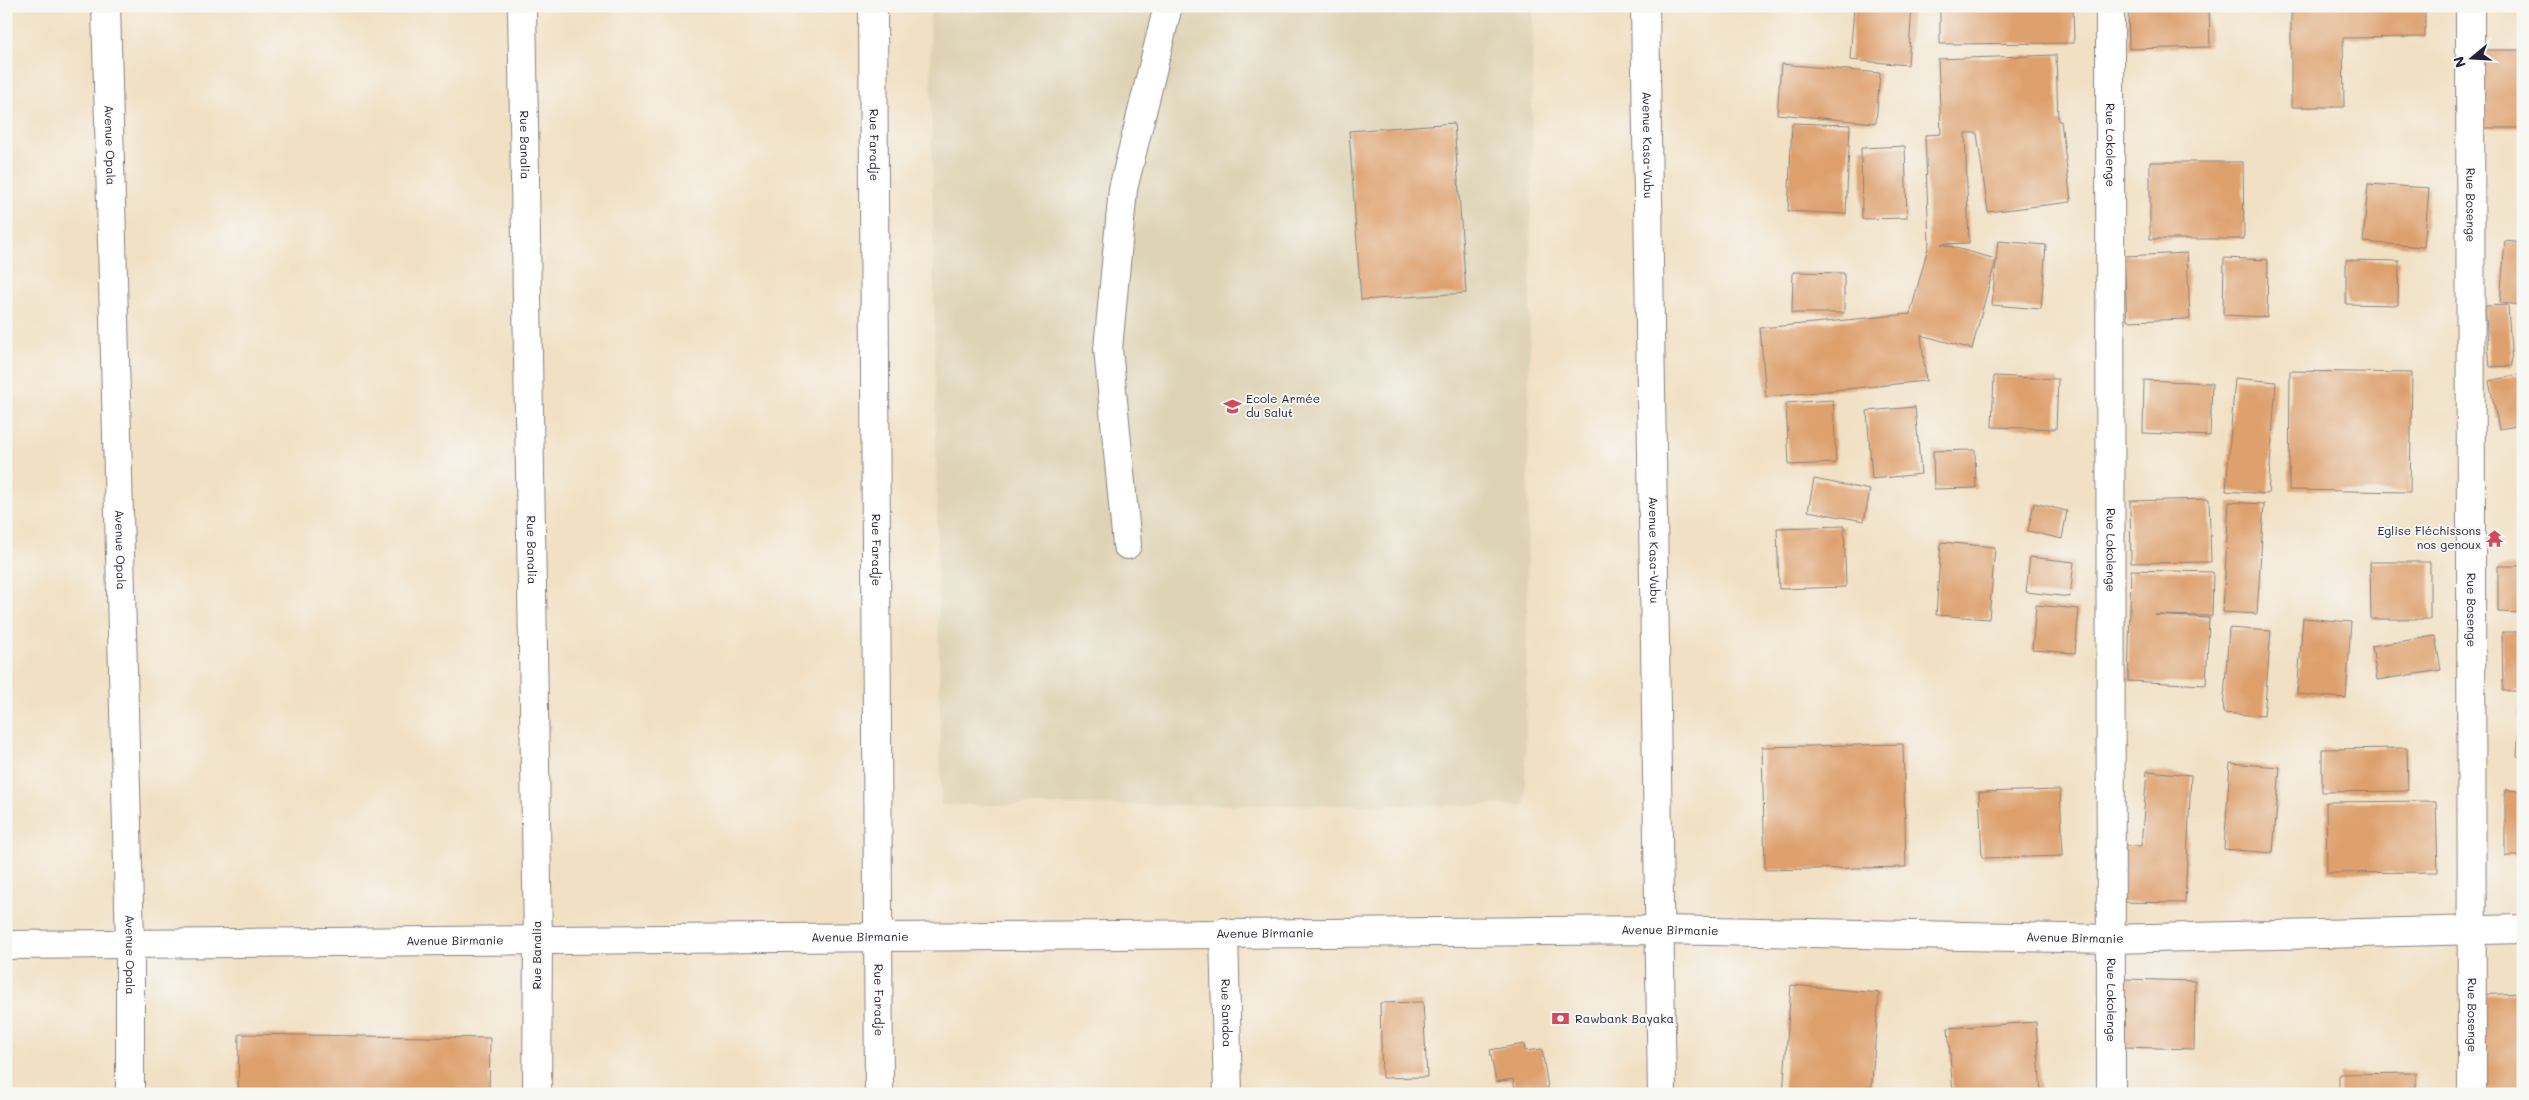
<svg xmlns="http://www.w3.org/2000/svg" width="2529" height="1100" font-family="Mali,sans-serif">
<rect width="100%" height="100%" fill="#f6f6f2"/>
<filter id="ink" filterUnits="userSpaceOnUse"><feTurbulence type="fractalNoise" baseFrequency=".02" numOctaves="2"/><feDisplacementMap in="SourceGraphic" scale="10" xChannelSelector="R" yChannelSelector="G"/><feConvolveMatrix kernelMatrix="1 2 1 2 8 2 1 2 1" color-interpolation-filters="sRGB"/></filter>
<filter id="wash" filterUnits="userSpaceOnUse"><feTurbulence type="fractalNoise" baseFrequency=".0096" numOctaves="4" result="noise"/><feDisplacementMap in="SourceGraphic" scale="20" xChannelSelector="R" yChannelSelector="G"/><feGaussianBlur stdDeviation="1.12" result="paint"/><feColorMatrix in="noise" values="0 0 0 0 0 0 0 0 0 0 0 0 0 0 0 0 0 1.4 0 .05"/><feComposite in="paint" operator="in"/></filter>
<g filter="url(#wash)">
<rect width="100%" height="100%" fill="#f1e0c3"/>
<polygon fill="#ded3b5" points="930,6 1533,6 1525,805 941,805"/>
<g id="blocks">
<g fill="#dea16e">
<polygon points="1854,6 1912,6 1908,65 1850,60"/>
<polygon points="1940,6 2073,6 2074,43 1940,44"/>
<polygon points="2128,6 2209,6 2210,47 2129,49"/>
<polygon points="2291,6 2425,6 2425,37 2343,38 2344,107 2291,107"/>
<rect x="2466" y="50" width="57" height="78"/>
<polygon points="2056,55 2058,121 2061,121 2071,202 1988,212 1977,133 1965,133 1969,243 1941,244 1996,259 1972,349 1921,335 1926,381 1766,397 1760,328 1910,314 1929,244 1925,135 1941,134 1938,59"/>
<polygon points="1781,64 1880,73 1876,123 1777,114"/>
<polygon points="1454,123 1466,293 1361,300 1349,131"/>
<polygon points="1792,123 1850,125 1846,214 1788,211"/>
<polygon points="1905,146 1907,218 1862,219 1861,148"/>
<polygon points="2150,162 2243,162 2244,239 2150,239"/>
<polygon points="2368,184 2429,188 2424,247 2363,242"/>
<polygon points="1998,241 2046,245 2041,309 1992,305"/>
<polygon points="2505,241 2523,243 2523,305 2500,303"/>
<polygon points="2187,253 2190,319 2127,321 2124,256"/>
<polygon points="2224,258 2268,260 2267,317 2223,315"/>
<polygon points="2346,260 2399,261 2398,305 2346,304"/>
<polygon points="1793,272 1844,273 1844,313 1792,313"/>
<polygon points="2508,305 2512,366 2490,367 2485,306"/>
<polygon points="2290,371 2412,373 2410,492 2289,490"/>
<polygon points="2523,374 2523,425 2499,429 2489,381"/>
<polygon points="1994,376 2058,379 2056,429 1992,427"/>
<polygon points="2235,378 2276,382 2268,494 2226,491"/>
<polygon points="2144,380 2212,383 2210,436 2143,433"/>
<polygon points="1833,400 1836,463 1789,465 1786,403"/>
<polygon points="1915,407 1921,474 1872,479 1867,411"/>
<polygon points="1975,450 1976,488 1934,489 1933,451"/>
<polygon points="1814,479 1870,490 1864,521 1808,511"/>
<polygon points="2209,499 2211,562 2131,563 2130,501"/>
<polygon points="2229,502 2264,504 2257,614 2223,612"/>
<polygon points="2034,503 2067,511 2062,539 2028,531"/>
<polygon points="1844,526 1846,587 1779,589 1777,528"/>
<polygon points="1941,542 1995,547 1989,619 1936,615"/>
<polygon points="2030,557 2074,562 2070,597 2026,592"/>
<polygon points="2370,562 2430,562 2430,619 2371,619"/>
<polygon points="2498,566 2523,566 2523,613 2498,612"/>
<polygon points="2131,570 2213,572 2212,616 2154,615 2209,618 2206,685 2128,681"/>
<polygon points="2036,605 2079,609 2075,653 2032,650"/>
<polygon points="2303,618 2351,622 2346,698 2297,694"/>
<polygon points="2229,628 2271,631 2264,716 2223,713"/>
<polygon points="2502,632 2523,632 2523,691 2503,691"/>
<polygon points="2435,636 2441,670 2377,680 2372,646"/>
<polygon points="2520,705 2523,705 2523,757 2517,756"/>
<polygon points="1903,744 1906,867 1765,870 1762,747"/>
<polygon points="2407,748 2408,791 2322,792 2322,749"/>
<polygon points="2230,763 2280,767 2273,853 2224,849"/>
<polygon points="2147,771 2191,775 2185,903 2115,902 2116,845 2141,846"/>
<polygon points="2060,790 2063,856 1982,858 1979,792"/>
<polygon points="2505,790 2523,791 2523,856 2505,856"/>
<polygon points="2436,801 2438,872 2327,873 2326,802"/>
<polygon points="2123,979 2195,981 2194,1049 2122,1047"/>
<polygon points="1791,985 1879,993 1871,1094 1783,1094"/>
<polygon points="2523,993 2523,1094 2483,1094 2478,995"/>
<polygon points="1423,1002 1427,1077 1382,1078 1380,1003"/>
<polygon points="2036,1022 2041,1094 1953,1094 1948,1028"/>
<polygon points="239,1034 490,1038 489,1094 238,1094"/>
<polygon points="1524,1044 1525,1051 1542,1049 1549,1094 1516,1094 1513,1079 1496,1082 1490,1050"/>
<polygon points="2416,1073 2416,1094 2339,1094 2339,1074"/>
</g>
</g>
</g>
<g filter="url(#ink)">
<use href="#blocks" fill-opacity="0" stroke="#8a817f" stroke-width="1"/>
<g fill="none" stroke-linecap="round" stroke-linejoin="round">
<defs>
<g id="minor">
<path id="s1" d="M 106,6 L 130,944 L 130,1094"/>
<path id="s2" d="M 522,6 L 538,939 L 537,1094"/>
<path id="s3" d="M 873,6 L 879,1094"/>
<path id="s4" d="M 2110,6 L 2111,1094"/>
<path id="s5" d="M 2470,6 L 2472,1094"/>
<polyline points="1127,545 1108,349 1123,189 1168,6"/>
<path id="s6" d="M 1224,932 L 1228,1094"/>
<path id="s7" d="M 6,945 L 1660,930 L 2111,939 L 2523,929"/>
</g>
<g id="major">
<path id="s8" d="M 1645,6 L 1662,1094"/>
</g>
</defs>
<use href="#minor" stroke="#8a817f" stroke-width="30"/>
<use href="#major" stroke="#8a817f" stroke-width="30"/>
<use href="#minor" stroke="#fff" stroke-width="28"/>
<use href="#major" stroke="#fff" stroke-width="28"/>
</g>
</g>
<defs>
<symbol id="school-bare" viewBox="-9 -9 18 18"><path d="M0-5L7-2L0 1L-7-2ZM-4 1L0 2.5L4 1V4Q0 6-4 4Z" fill="#d1495b" stroke="#f6f6f2" stroke-width="2.5" paint-order="stroke"/></symbol>
<symbol id="temple-bare" viewBox="-9 -9 18 18"><path d="M0-6L5-2H3V0L6.5 2.5H4V6H1.5V3h-3V6H-4V2.5H-6.5L-3 0V-2H-5Z" fill="#d1495b" stroke="#f6f6f2" stroke-width="2.5" paint-order="stroke"/></symbol>
<symbol id="bank-bare" viewBox="-9 -9 18 18"><path d="M-6-4H6V4H-6ZM0-2.3a2.3 2.3 0 1 0 0 4.6a2.3 2.3 0 1 0 0-4.6Z" fill="#d1495b" stroke="#f6f6f2" stroke-width="2.5" paint-order="stroke"/></symbol>
</defs>
<g fill-rule="evenodd">
<use href="#school-bare" x="1220" y="394" width="25" height="25"/>
<use href="#temple-bare" x="2482" y="526" width="25" height="25"/>
<use href="#bank-bare" x="1548" y="1006" width="25" height="25"/>
</g>
<g text-anchor="middle" stroke-width="4" stroke-linejoin="round" paint-order="stroke">
<g font-size="12" fill="#22223b" stroke="#f6f6f2">
<text dy="4" stroke="none"><textPath href="#s1" startOffset="139">Avenue Opala</textPath></text>
<text dy="4" stroke="none"><textPath href="#s2" startOffset="139">Rue Banalia</textPath></text>
<text dy="4" stroke="none"><textPath href="#s3" startOffset="139">Rue Faradje</textPath></text>
<text dy="4" stroke="none"><textPath href="#s8" startOffset="139">Avenue Kasa-Vubu</textPath></text>
<text dy="4" stroke="none"><textPath href="#s4" startOffset="139">Rue Lokolenge</textPath></text>
<text dy="4" stroke="none"><textPath href="#s5" startOffset="199">Rue Bosenge</textPath></text>
<text dy="4" stroke="none"><textPath href="#s1" startOffset="544">Avenue Opala</textPath></text>
<text dy="4" stroke="none"><textPath href="#s2" startOffset="544">Rue Banalia</textPath></text>
<text dy="4" stroke="none"><textPath href="#s3" startOffset="544">Rue Faradje</textPath></text>
<text dy="4" stroke="none"><textPath href="#s8" startOffset="544">Avenue Kasa-Vubu</textPath></text>
<text dy="4" stroke="none"><textPath href="#s4" startOffset="544">Rue Lokolenge</textPath></text>
<text dy="4" stroke="none"><textPath href="#s5" startOffset="604">Rue Bosenge</textPath></text>
<text dy="4" stroke="none"><textPath href="#s7" startOffset="1664">Avenue Birmanie</textPath></text>
<text dy="4" stroke="none"><textPath href="#s7" startOffset="1259">Avenue Birmanie</textPath></text>
<text dy="4" stroke="none"><textPath href="#s7" startOffset="854">Avenue Birmanie</textPath></text>
<text dy="4" stroke="none"><textPath href="#s7" startOffset="2069">Avenue Birmanie</textPath></text>
<text dy="4" stroke="none"><textPath href="#s7" startOffset="449">Avenue Birmanie</textPath></text>
<text dy="4" stroke="none"><textPath href="#s1" startOffset="949">Avenue Opala</textPath></text>
<text transform="translate(537 955) rotate(-90)" y="4">Rue Banalia</text>
<text dy="4" stroke="none"><textPath href="#s3" startOffset="994">Rue Faradje</textPath></text>
<text dy="4" stroke="none"><textPath href="#s4" startOffset="994">Rue Lokolenge</textPath></text>
<text dy="4" stroke="none"><textPath href="#s6" startOffset="81">Rue Sandoa</textPath></text>
<text dy="4" stroke="none"><textPath href="#s5" startOffset="1009">Rue Bosenge</textPath></text>
</g>
<g font-size="12" fill="#22223b" stroke="#f6f6f2" text-anchor="start">
<text x="1246" y="403">Ecole Armée<tspan x="1246" dy="14">du Salut</tspan></text>
<text x="2481" y="535" text-anchor="end">Eglise Fléchissons<tspan x="2481" dy="14">nos genoux</tspan></text>
<text x="1575" y="1023">Rawbank Bayaka</text>
</g>
</g>
<rect width="2529" height="1100" fill="none" stroke="#f6f6f2" stroke-width="25"/>
<g transform="translate(2472 58) rotate(252)" stroke="#f6f6f2" stroke-width="4" paint-order="stroke">
<path d="M0-4L9 19L0 12L-9 19Z" fill="#22223b"/>
<text y="-8" font-size="14" font-weight="bold" text-anchor="middle" fill="#22223b">N</text>
</g>
</svg>
